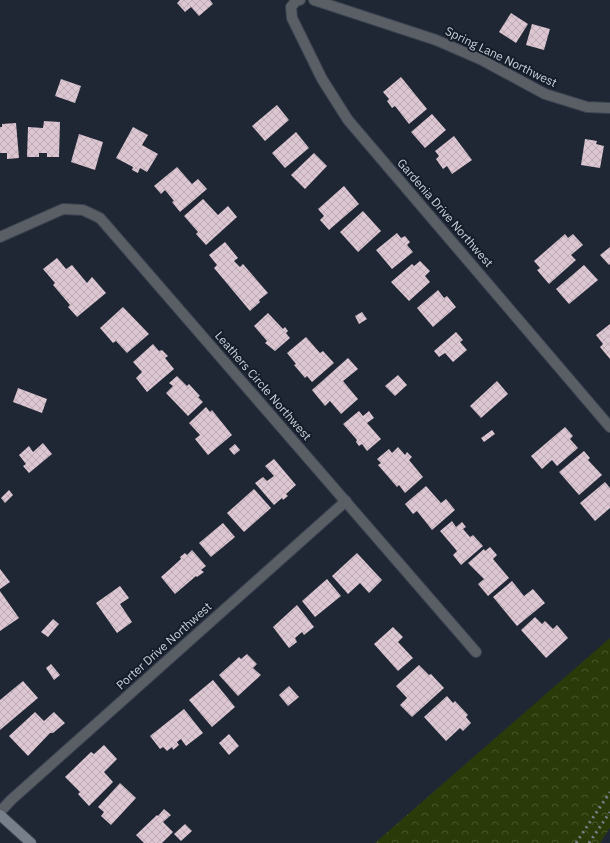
<svg xmlns="http://www.w3.org/2000/svg" width="610" height="843" font-family="'IBM Plex Sans',sans-serif">
<defs>
<pattern id="forest-crowns" width="20" height="18" patternUnits="userSpaceOnUse"><rect width="20" height="18" fill="#2b3a09"/><path d="M2 6a3 3 0 1 1 6 0M12 15a3 3 0 1 1 6 0" fill="none" stroke="#49562c"/></pattern>
<pattern id="building-cross-hatch" width="8" height="8" patternUnits="userSpaceOnUse"><rect width="8" height="8" fill="#dcc6d1"/><path d="M0 0l8 8M0 8l8-8" fill="none" stroke="#bcabb4"/></pattern>
</defs>
<rect width="100%" height="100%" fill="#1f2735"/>
<polygon fill="url(#forest-crowns)" points="610,638 610,828 600,843 375,843"/>
<g fill="url(#building-cross-hatch)">
<polygon points="180,0 210,0 213,4 199,16 191,7 185,12 177,3"/>
<polygon points="511,13 528,24 516,43 499,32"/>
<polygon points="532,24 550,29 544,50 526,45"/>
<polygon points="401,77 427,109 409,124 395,106 392,108 387,101 389,99 383,92"/>
<polygon points="61,79 81,86 75,103 55,96"/>
<polygon points="277,105 289,120 265,141 252,126"/>
<polygon points="432,114 446,130 425,148 411,132"/>
<polygon points="44,121 60,122 59,157 47,157 47,153 39,153 39,157 27,157 28,127 43,128"/>
<polygon points="16,123 19,158 7,159 7,153 0,153 0,127 2,127 2,124"/>
<polygon points="133,127 148,135 142,145 158,154 147,172 140,168 138,173 132,170 133,167 116,158"/>
<polygon points="296,132 309,148 285,168 272,153"/>
<polygon points="79,134 103,142 95,170 71,162"/>
<polygon points="454,136 472,160 452,174 447,166 443,169 436,159 439,156 435,151"/>
<polygon points="585,139 597,141 596,144 604,146 600,168 581,165"/>
<polygon points="314,153 327,166 305,189 291,175"/>
<polygon points="177,167 192,184 198,179 207,189 180,212 172,202 174,201 165,190 161,194 154,186"/>
<polygon points="344,186 359,204 329,230 320,220 324,216 318,209"/>
<polygon points="203,199 218,215 228,206 237,217 206,245 196,234 198,232 184,216"/>
<polygon points="363,211 381,231 358,252 340,232"/>
<polygon points="397,233 401,238 405,236 410,242 407,245 413,252 392,269 376,250"/>
<polygon points="565,234 568,238 573,234 583,245 571,255 576,260 549,284 537,270 540,268 534,261"/>
<polygon points="225,242 238,258 234,261 240,267 243,264 268,293 259,300 260,302 250,311 214,268 217,265 209,255"/>
<polygon points="610,247 610,264 609,265 600,255"/>
<polygon points="57,258 66,269 72,265 87,283 92,277 106,293 77,317 68,307 70,305 53,285 55,283 43,269"/>
<polygon points="420,261 430,271 425,276 430,282 409,301 391,282 412,264 414,266"/>
<polygon points="584,265 598,280 569,304 556,289"/>
<polygon points="438,290 444,298 447,296 456,307 433,327 417,308"/>
<polygon points="123,307 149,334 127,353 116,341 113,343 100,328"/>
<polygon points="362,312 367,319 359,324 355,316"/>
<polygon points="268,313 283,329 285,327 288,331 286,333 290,338 275,351 265,343 267,341 254,326"/>
<polygon points="610,324 610,359 600,347 603,344 596,335"/>
<polygon points="456,332 463,340 460,342 467,350 453,362 445,353 439,357 434,351"/>
<polygon points="306,337 320,353 323,351 334,363 312,382 307,376 305,378 294,365 296,364 287,353"/>
<polygon points="153,344 159,351 162,350 168,356 165,358 174,369 147,392 136,378 142,372 133,362"/>
<polygon points="348,358 358,369 343,381 358,399 341,414 330,401 325,406 312,390"/>
<polygon points="398,375 407,385 395,396 385,386"/>
<polygon points="177,376 187,386 189,384 200,396 198,397 203,402 188,416 166,393 173,386 169,383"/>
<polygon points="497,381 508,394 481,418 470,406"/>
<polygon points="18,388 47,399 42,413 13,402"/>
<polygon points="206,407 210,412 212,410 232,435 208,455 195,439 200,435 189,423"/>
<polygon points="359,411 363,416 369,411 374,418 367,423 381,439 367,451 362,444 359,446 356,442 357,440 343,424"/>
<polygon points="565,427 573,436 570,439 578,448 557,466 552,460 542,469 531,456"/>
<polygon points="492,430 495,434 484,442 481,438"/>
<polygon points="43,443 52,454 29,473 23,466 26,464 19,455 29,446 33,452"/>
<polygon points="235,444 240,450 234,455 229,449"/>
<polygon points="398,447 405,455 407,452 412,457 409,460 423,477 405,493 399,485 397,487 378,465 381,463 377,459 389,449 392,453"/>
<polygon points="584,451 590,458 588,460 602,475 579,495 559,472"/>
<polygon points="274,459 296,485 286,494 288,496 283,500 282,498 274,505 255,483 263,477 267,481 274,476 265,466"/>
<polygon points="605,482 610,488 610,508 595,521 580,503"/>
<polygon points="426,486 441,503 446,499 455,510 432,530 417,511 413,514 405,504"/>
<polygon points="254,489 271,508 244,532 227,513"/>
<polygon points="9,490 13,495 5,503 1,498"/>
<polygon points="452,521 456,527 462,522 466,527 463,529 470,537 473,535 483,546 461,565 453,555 457,551 440,531"/>
<polygon points="223,523 235,537 211,557 199,543"/>
<polygon points="490,547 497,555 493,559 509,578 488,596 478,584 484,579 468,563 484,549 485,551"/>
<polygon points="192,550 206,566 201,570 204,572 197,577 196,576 175,594 161,577 181,559 180,557 185,553 187,555"/>
<polygon points="357,553 382,580 369,593 360,583 348,594 332,576"/>
<polygon points="0,569 10,582 0,589"/>
<polygon points="327,579 341,596 315,617 302,601"/>
<polygon points="512,581 524,596 533,589 545,603 517,626 493,597"/>
<polygon points="120,586 129,598 120,604 132,622 117,633 96,603"/>
<polygon points="0,591 19,618 0,631"/>
<polygon points="297,605 314,627 304,635 302,632 295,638 297,642 289,648 273,627"/>
<polygon points="535,617 542,624 545,621 553,629 557,625 568,638 546,658 521,630"/>
<polygon points="53,619 59,624 48,637 41,632"/>
<polygon points="393,627 403,637 398,642 413,658 398,671 374,644"/>
<polygon points="247,654 257,664 253,668 261,675 238,696 219,675 239,657 241,659"/>
<polygon points="51,664 60,675 54,680 46,668"/>
<polygon points="419,665 429,675 431,674 444,688 412,717 400,705 407,698 396,686"/>
<polygon points="213,680 235,707 212,727 189,700"/>
<polygon points="23,681 38,698 0,730 0,700"/>
<polygon points="289,686 299,697 288,706 279,695"/>
<polygon points="447,696 453,703 455,701 468,715 466,717 471,723 463,731 460,728 446,741 424,717"/>
<polygon points="184,709 203,733 186,746 181,739 177,742 179,745 173,750 172,747 167,751 163,747 160,749 150,736"/>
<polygon points="35,712 44,721 54,712 65,723 53,733 50,733 28,756 9,736"/>
<polygon points="229,734 239,746 229,755 219,743"/>
<polygon points="104,745 117,759 104,772 113,782 89,806 78,794 80,792 65,777 91,752 94,754"/>
<polygon points="120,783 136,798 111,825 101,816 104,812 98,807"/>
<polygon points="164,809 171,815 163,822 173,832 162,843 144,843 136,835 157,815 158,816"/>
<polygon points="185,824 192,831 181,841 174,834"/>
</g>
<g fill="none" stroke-linecap="round" stroke-linejoin="round">
<defs>
<g id="street">
<polyline points="300,0 296,1 291,7 292,18 322,79 348,120 610,427"/>
<polyline points="314,0 436,40 482,60 545,94 587,107 610,108"/>
<polyline points="0,237 63,209 83,210 100,218 476,652"/>
<polyline points="0,812 11,800 346,501"/>
</g>
<polyline id="secondary" points="0,815 31,843"/>
</defs>
<use href="#street" stroke="#3b4250" stroke-width="12"/>
<use href="#secondary" stroke="#3b4250" stroke-width="12"/>
<use href="#street" stroke="#5a5f66" stroke-width="10"/>
<use href="#secondary" stroke="#767f8a" stroke-width="10"/>
<g stroke="#79808b" stroke-width="3" stroke-dasharray="2 4" stroke-linecap="butt">
<polyline points="576,843 610,792"/>
<polyline points="589,843 610,812"/>
</g>
</g>
<g text-anchor="middle" stroke-width="4" stroke-linejoin="round" paint-order="stroke">
<g font-size="12" fill="#ccd2db" stroke="#151d2b">
<text transform="translate(501 57) rotate(26)" y="4">Spring Lane Northwest</text>
<text transform="translate(445 213) rotate(49)" y="4">Gardenia Drive Northwest</text>
<text transform="translate(263 386) rotate(49)" y="4">Leathers Circle Northwest</text>
<text transform="translate(164 646) rotate(-42)" y="4">Porter Drive Northwest</text>
</g>
</g>
</svg>
